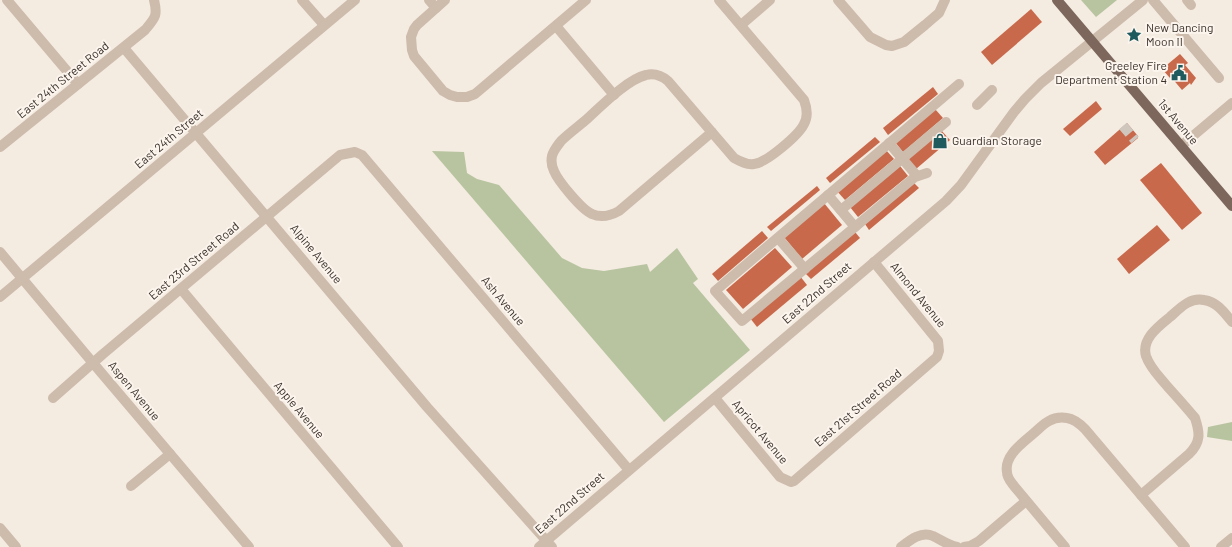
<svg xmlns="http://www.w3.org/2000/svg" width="1232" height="547" font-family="Barlow,sans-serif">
<rect width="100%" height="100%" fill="#f4ebe1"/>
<g fill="#b8c4a0">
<polygon points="1081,0 1117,0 1096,17"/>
<polygon points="432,151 464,152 467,173 477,179 499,185 562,258 582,268 604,271 647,264 650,272 677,248 698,279 693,283 750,350 664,422"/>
<polygon points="1232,422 1232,441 1207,437 1208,427"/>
</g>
<g fill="#c8694b">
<polygon points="1031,9 1042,22 992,65 981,52"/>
<polygon points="1180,54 1188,63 1185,65 1196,78 1191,85 1190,83 1182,90 1171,77 1170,78 1162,69"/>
<polygon points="933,87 938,94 888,135 883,128"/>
<polygon points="1096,101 1102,109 1070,136 1063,129"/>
<polygon points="935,109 943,118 903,152 895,142"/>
<polygon points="1127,123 1138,136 1138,138 1105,165 1094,152"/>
<polygon points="941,130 950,140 916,169 907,158"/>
<polygon points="875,137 880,142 830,183 826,178"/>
<polygon points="885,149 894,159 845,200 836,190"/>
<polygon points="1161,163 1202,213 1182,230 1140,180"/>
<polygon points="900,166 908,176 858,217 850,207"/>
<polygon points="914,183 919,188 869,230 865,224"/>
<polygon points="817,186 820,190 771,231 767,227"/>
<polygon points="824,203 842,225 802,259 784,237"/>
<polygon points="1157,225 1170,240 1129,274 1117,259"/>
<polygon points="762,231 768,238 718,281 712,274"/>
<polygon points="855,232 860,238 811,279 805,273"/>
<polygon points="775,248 792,267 743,309 726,290"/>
<polygon points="800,276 807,285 757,327 750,318"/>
</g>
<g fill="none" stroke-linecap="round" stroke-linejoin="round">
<polyline stroke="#cfc6bd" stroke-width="10" stroke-dasharray="10 5" stroke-linecap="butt" points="1123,126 1135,140"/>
<g stroke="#cdbbac" stroke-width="10">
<polyline points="7,0 78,84"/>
<polyline points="302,0 324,25"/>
<polyline points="429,0 436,8"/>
<polyline points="445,0 417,25 414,29 411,37 412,50 414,56 443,91 450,95 457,97 467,97 475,94 586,0"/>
<polyline points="838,0 870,37 886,45 892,46 904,42 925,25 939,13 945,0"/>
<polyline points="1153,0 1219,78"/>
<polyline points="1187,0 1191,5"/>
<polyline points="741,25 770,0"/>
<polyline points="556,26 614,95"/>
<polyline points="124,48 427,407 552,547"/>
<polyline points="977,105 992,90"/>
<path d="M 712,132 L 619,211 C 610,216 601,218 592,214 C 582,210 558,181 554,171 C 552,167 551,161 552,156 C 553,151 558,145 561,141 C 569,133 579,126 587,119 C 601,106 628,79 646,75 C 654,73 662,76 668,81 L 734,158 C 741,162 747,165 754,164 C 766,163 799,135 804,124 C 808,117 807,108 804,100 L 719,0"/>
<polyline points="889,143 917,176"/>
<polyline points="1181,146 1232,103"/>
<path d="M 0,147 L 145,30 C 155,18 158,16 154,0"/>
<polyline points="927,173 915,177 742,321 715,291 959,84"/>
<polyline points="828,195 855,227"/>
<polyline points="841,210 946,122"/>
<polyline points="778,238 805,269"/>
<polyline points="0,252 93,363 249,547"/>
<polyline points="181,289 398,547"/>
<polyline points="0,297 355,0"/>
<polyline points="53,398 103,354 340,155 355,152 362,155 629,470"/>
<polyline points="715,398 780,477 791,482 794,481 937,357 939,351 938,341 874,262"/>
<polyline points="131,486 170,454"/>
<path d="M 1141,495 L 1189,454 C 1201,442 1200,433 1195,418 C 1186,407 1176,396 1167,386 C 1159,376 1150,368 1146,356 C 1141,339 1159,326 1170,317 C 1180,308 1190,297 1204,300 C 1217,302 1224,312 1232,322"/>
<polyline points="0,528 16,547"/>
<polyline points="539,547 946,201 961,185 1014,112 1025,99 1041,83 1143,0"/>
<path d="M 901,547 C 910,540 921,531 933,536 C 941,540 948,545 957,547"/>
<polyline points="964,547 970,546 979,541 1026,501"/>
<path d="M 1065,547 L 1014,486 C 1011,482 1007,478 1007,472 C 1004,455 1023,443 1034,433 C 1039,429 1043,424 1049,421 C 1054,418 1061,417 1067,418 C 1074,419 1080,424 1085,429 L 1185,547"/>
<polyline points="1221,547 1232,538"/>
</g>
<polyline stroke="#7d675c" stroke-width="10" points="1057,0 1232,206"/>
</g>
<defs>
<symbol id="sight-bare" viewBox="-9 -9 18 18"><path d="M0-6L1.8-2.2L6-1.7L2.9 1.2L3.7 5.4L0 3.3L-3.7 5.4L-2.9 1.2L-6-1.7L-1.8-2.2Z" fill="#1f5a5e" stroke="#fbf5ee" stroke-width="2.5" paint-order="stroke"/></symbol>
<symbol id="civic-bare" viewBox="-9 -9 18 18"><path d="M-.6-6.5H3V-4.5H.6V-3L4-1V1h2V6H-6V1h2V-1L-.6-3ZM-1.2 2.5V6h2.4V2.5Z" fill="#1f5a5e" stroke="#fbf5ee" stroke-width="2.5" paint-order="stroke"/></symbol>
<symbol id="shop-bare" viewBox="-9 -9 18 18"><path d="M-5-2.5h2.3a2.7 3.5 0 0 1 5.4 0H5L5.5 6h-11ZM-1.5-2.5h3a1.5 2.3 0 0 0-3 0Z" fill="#1f5a5e" stroke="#fbf5ee" stroke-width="2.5" paint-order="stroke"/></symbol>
</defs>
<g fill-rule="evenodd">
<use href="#sight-bare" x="1123" y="24" width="22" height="22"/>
<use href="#civic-bare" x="1168" y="62" width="22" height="22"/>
<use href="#shop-bare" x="929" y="130" width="22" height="22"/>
</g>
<g text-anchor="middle" stroke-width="4" stroke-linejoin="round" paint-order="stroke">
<g font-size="12" fill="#3b302b" stroke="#fbf5ee" text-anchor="start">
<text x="1146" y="32">New Dancing<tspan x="1146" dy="14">Moon II</tspan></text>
<text x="1167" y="70" text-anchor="end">Greeley Fire<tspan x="1167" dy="14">Department Station 4</tspan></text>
<text x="952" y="145">Guardian Storage</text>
</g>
<g font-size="12" fill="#3b302b" stroke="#fbf5ee">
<text transform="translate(63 80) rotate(-39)" y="4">East 24th Street Road</text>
<text transform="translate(1178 122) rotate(50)" y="4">1st Avenue</text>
<text transform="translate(169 139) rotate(-40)" y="4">East 24th Street</text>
<text transform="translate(316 254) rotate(50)" y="4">Alpine Avenue</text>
<text transform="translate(194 261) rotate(-40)" y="4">East 23rd Street Road</text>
<text transform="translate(817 293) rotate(-41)" y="4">East 22nd Street</text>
<text transform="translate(918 295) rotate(51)" y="4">Almond Avenue</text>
<text transform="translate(503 301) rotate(50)" y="4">Ash Avenue</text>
<text transform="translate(134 391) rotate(50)" y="4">Aspen Avenue</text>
<text transform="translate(858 408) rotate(-41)" y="4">East 21st Street Road</text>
<text transform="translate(299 410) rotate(50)" y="4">Apple Avenue</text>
<text transform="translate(760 432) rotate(50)" y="4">Apricot Avenue</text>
<text transform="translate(570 503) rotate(-41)" y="4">East 22nd Street</text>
</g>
</g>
</svg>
